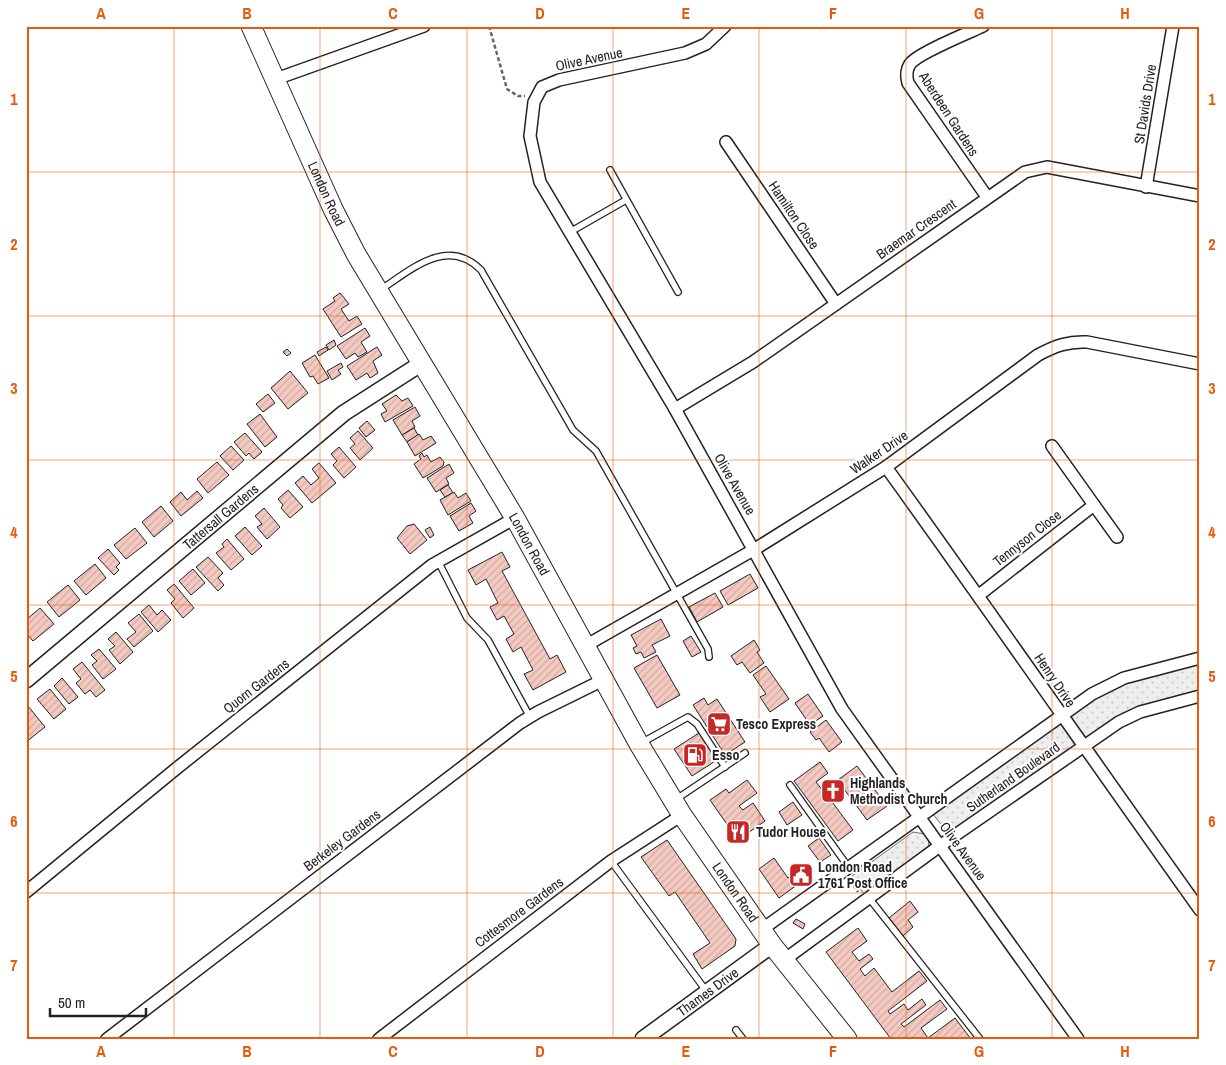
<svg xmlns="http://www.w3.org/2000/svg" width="1226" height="1065" font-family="'Archivo Narrow',sans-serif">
<defs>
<pattern id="grass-dots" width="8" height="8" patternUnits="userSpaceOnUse" patternTransform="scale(1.25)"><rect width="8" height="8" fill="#eee"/><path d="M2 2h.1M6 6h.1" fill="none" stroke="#ccc" stroke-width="1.8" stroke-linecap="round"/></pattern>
<pattern id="building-hatch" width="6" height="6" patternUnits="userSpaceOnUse" patternTransform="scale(1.25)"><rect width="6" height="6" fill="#f3c9c0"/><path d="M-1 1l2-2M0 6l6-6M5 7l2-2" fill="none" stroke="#d0aca5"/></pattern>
</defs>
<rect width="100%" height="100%" fill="#fff"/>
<g fill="url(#grass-dots)" stroke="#6f6f6f">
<polygon points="1200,660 1200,695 1144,710 949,834 932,813 1107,686"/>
<path d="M 913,832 L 925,834 C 930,841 930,845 925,853 L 865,896 L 852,876 Z"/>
</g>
<g fill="url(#building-hatch)" stroke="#222">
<polygon points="340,293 349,304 341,309 349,321 357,316 362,324 341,337 323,309 335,301 333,298"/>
<polygon points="365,328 370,336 361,342 367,352 358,357 355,353 346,359 337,346"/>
<polygon points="334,340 336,345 329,350 326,345"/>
<polygon points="326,347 328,350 319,356 317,352"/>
<polygon points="377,347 382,355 373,361 378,373 370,378 367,373 356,380 347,366"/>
<polygon points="287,349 291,353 287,356 283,352"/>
<polygon points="315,355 329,378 318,384 313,376 310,377 302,363"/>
<polygon points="341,363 343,367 338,370 341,374 332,380 327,371"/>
<polygon points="290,371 308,393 288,409 271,388"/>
<polygon points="268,394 275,403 263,412 256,404"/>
<polygon points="396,395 402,401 408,398 413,406 385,422 381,414 387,411 382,404"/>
<polygon points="415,407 420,416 412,421 415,427 402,435 393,420"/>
<polygon points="260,414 277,437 265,447 247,424"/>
<polygon points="367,421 375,430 366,437 359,428"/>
<polygon points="414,428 418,435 407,442 402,435"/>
<polygon points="358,431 373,448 360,460 350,448 355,444 350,438"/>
<polygon points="245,433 262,452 254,459 249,453 246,456 234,442"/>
<polygon points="419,434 423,440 431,436 436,443 415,456 407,442"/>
<polygon points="231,446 244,460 233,470 220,456"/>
<polygon points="339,447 356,467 344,478 333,465 337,461 331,454"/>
<polygon points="422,453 424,457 427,455 431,462 440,457 444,462 443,466 423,478 414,464 421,459 419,456"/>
<polygon points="217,462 229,475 208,493 197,479"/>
<polygon points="319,463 336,483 312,503 295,483 303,476 311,485 319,478 312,469"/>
<polygon points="449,464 454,473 446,478 449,484 436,492 427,478"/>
<polygon points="448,485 453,493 445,497 440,490"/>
<polygon points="288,490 303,507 290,518 281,508 283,505 278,499"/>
<polygon points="197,491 203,498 181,516 170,502 181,492 187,500"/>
<polygon points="454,492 458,498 466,493 471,501 448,515 440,500"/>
<polygon points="471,503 476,511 469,516 473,523 459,531 450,516"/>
<polygon points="161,506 173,521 154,537 142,522"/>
<polygon points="264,508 280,527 267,539 257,527 262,524 255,516"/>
<polygon points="414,524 427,540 410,554 397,538 407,526"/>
<polygon points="245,527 262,546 252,555 235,536"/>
<polygon points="430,527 434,535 430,538 425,530"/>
<polygon points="135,528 147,543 126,559 114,545"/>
<polygon points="227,539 244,559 231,570 216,553 224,547 222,544"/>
<polygon points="108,549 120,563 116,567 119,570 114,575 98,558"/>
<polygon points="502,552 510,567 502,571 550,659 557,655 566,672 533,690 524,674 533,670 521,647 513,652 506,639 514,634 504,616 497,620 490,607 498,603 486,579 476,585 468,570"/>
<polygon points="208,557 223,573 218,578 224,585 218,591 196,567"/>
<polygon points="95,564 106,578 86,595 74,581"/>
<polygon points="193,569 205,583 191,595 179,581"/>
<polygon points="750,574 758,588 728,605 720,591"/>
<polygon points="174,584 194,608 183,618 171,603 175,599 167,590"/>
<polygon points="68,585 80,600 59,617 47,602"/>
<polygon points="715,593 723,607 697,622 689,607"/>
<polygon points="149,605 157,615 162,610 171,620 158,632 141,612"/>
<polygon points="40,608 54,624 33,641 26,633 26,620"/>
<polygon points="139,614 153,631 134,647 127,639 136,632 128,623"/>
<polygon points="661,619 670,636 652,645 656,652 644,658 641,652 636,654 633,648 637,646 631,635"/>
<polygon points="116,632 133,652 120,664 109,650 115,646 108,639"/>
<polygon points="691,636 701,652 692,657 683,641"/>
<polygon points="754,640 760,650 757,652 764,663 750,673 742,662 737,665 731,656"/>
<polygon points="99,649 116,669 103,679 92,665 97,661 91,655"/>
<polygon points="657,655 680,695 657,708 634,668"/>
<polygon points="82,662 105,690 96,697 90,690 85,694 76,683 81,679 73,669"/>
<polygon points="766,666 789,699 770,712 760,697 766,694 753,675"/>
<polygon points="62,678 78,697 69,704 54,686"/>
<polygon points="50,689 66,709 54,719 37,699"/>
<polygon points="808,694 823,716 810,725 795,703"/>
<polygon points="704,698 708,705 717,699 745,742 725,755 693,705"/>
<polygon points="28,706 45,727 26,742 26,722 29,719 26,716 26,707"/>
<polygon points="826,720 842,742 829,752 819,738 816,740 810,732"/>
<polygon points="699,733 717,760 692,776 674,749"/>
<polygon points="820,762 828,773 816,782 823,791 857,766 887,806 867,820 844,789 830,799 853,830 838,841 794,781"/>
<polygon points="747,780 757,793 739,806 743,810 753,803 765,821 738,840 710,800 726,789 729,793"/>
<polygon points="793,802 802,815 787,825 779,812"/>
<polygon points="819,838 831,855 820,862 808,846"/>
<polygon points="667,840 736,939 735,946 702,969 693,954 710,943 675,892 669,896 641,857"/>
<polygon points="774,858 788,878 802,868 808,877 779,898 759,869"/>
<polygon points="910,901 918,912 908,920 913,927 903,936 889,918"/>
<polygon points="796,919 805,924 803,929 793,923"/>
<polygon points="858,928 867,941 852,952 859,961 869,954 873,959 860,969 865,976 874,968 892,992 919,971 927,981 888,1011 890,1014 904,1004 908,1010 922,999 926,1005 901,1024 904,1027 940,1000 947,1009 921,1028 928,1038 955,1018 971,1039 891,1039 826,952"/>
</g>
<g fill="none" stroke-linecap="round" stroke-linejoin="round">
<defs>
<g id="service">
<polyline points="610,170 678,292"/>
<polyline points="570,232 626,200"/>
<path d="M 380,290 C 411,270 447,236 481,270 L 573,430 L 596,451 L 708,649 L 709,657"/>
<polyline points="438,561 467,618 488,640 530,717"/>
<polyline points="643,742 688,717 697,724 725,767"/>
<polyline points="790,785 849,868"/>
<polyline points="675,800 745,753"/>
<polyline points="611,861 707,992"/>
<polyline points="869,898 980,1039"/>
<polyline points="736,1030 743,1039"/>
</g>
<g id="minor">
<polyline points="725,26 706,44 685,53 559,80 542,87 534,102 530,136 540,182 675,409 842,709 1078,1039"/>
<path d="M 983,26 C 968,33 918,53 910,64 C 906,70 906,76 908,83 L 987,197"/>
<polyline points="273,80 424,26"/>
<polyline points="726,142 836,304"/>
<polyline points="1146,187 1173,26"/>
<polyline points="675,409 753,362 1025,172 1047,167 1200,196"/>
<path d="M 886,467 C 992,614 1095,763 1200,910"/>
<polyline points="1094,505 1117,537"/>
<polyline points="979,595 1094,505 1052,446"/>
<path d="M 585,646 L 755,549 L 886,467 L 1038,355 C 1055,346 1068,341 1087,342 L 1200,364"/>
<polyline points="26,892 177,768 432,565 515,518"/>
<polyline points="761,930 1092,694 1124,678 1200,658"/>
<polyline points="784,960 941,845 1119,722 1140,712 1200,696"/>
<polyline points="107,1039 520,723 538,712 603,680"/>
<polyline points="379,1039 611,861 682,815"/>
</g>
<g id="tertiary">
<path id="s1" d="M 26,680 L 344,413 L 422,363"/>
<path id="s2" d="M 643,1039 L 772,945"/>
</g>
<g id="primary">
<path id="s3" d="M 251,26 L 333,209 L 356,254 L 515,518 L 639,744 L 682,815 L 772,945 L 847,1039"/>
</g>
</defs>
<use href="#service" stroke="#222" stroke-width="8"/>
<use href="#minor" stroke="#222" stroke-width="14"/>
<use href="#tertiary" stroke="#222" stroke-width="18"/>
<use href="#primary" stroke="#222" stroke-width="21"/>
<g stroke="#646464" stroke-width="2.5" stroke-dasharray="4 2.5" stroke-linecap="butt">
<polyline points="489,26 507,89 518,96 525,96"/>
<polyline points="850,880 858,892"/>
</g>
<use href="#service" stroke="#fff" stroke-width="5.5"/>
<use href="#minor" stroke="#fff" stroke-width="11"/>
<use href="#tertiary" stroke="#fff" stroke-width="15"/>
<use href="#primary" stroke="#fff" stroke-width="19"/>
</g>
<path fill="none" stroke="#e8590c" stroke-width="1" stroke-opacity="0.55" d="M 174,26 L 174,1039M 320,26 L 320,1039M 467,26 L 467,1039M 613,26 L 613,1039M 759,26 L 759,1039M 906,26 L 906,1039M 1052,26 L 1052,1039M 26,172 L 1200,172M 26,316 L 1200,316M 26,460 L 1200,460M 26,605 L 1200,605M 26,749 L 1200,749M 26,893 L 1200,893"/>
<defs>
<symbol id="supermarket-square" viewBox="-11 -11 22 22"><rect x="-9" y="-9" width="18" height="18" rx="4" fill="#c62828" stroke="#fff"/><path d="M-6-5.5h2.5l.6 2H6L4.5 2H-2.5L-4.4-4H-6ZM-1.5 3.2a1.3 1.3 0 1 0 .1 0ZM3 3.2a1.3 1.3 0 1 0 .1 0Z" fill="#fff"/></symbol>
<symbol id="fuel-square" viewBox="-11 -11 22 22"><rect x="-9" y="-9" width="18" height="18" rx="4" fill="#c62828" stroke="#fff"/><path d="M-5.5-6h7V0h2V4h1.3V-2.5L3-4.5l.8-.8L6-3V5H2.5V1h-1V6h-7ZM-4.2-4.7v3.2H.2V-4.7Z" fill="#fff"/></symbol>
<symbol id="church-square" viewBox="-11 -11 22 22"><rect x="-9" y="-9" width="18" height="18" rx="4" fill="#c62828" stroke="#fff"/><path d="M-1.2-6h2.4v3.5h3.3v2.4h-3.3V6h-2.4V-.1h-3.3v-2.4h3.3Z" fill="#fff"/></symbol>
<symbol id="restaurant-square" viewBox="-11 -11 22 22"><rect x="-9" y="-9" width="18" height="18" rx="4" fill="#c62828" stroke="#fff"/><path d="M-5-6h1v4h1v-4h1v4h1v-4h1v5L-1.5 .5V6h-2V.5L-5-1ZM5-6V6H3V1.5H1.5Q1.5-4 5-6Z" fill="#fff"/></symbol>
<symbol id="civic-square" viewBox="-11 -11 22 22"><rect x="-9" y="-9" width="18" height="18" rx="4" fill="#c62828" stroke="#fff"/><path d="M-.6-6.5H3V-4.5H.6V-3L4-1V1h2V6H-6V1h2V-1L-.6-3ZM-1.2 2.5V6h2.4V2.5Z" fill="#fff"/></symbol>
</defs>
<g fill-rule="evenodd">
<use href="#supermarket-square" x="705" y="710" width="28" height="28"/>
<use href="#fuel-square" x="681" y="741" width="28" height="28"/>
<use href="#church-square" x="819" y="777" width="28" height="28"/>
<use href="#restaurant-square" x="724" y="818" width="28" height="28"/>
<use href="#civic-square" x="787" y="861" width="28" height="28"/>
</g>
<g text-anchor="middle" stroke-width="4" stroke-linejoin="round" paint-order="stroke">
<g font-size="14" fill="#222" stroke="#fff">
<text transform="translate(589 59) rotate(-12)" y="5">Olive Avenue</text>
<text transform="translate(1145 104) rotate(-81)" y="5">St Davids Drive</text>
<text transform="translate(949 114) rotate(57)" y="5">Aberdeen Gardens</text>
<text dy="5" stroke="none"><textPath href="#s3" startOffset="184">London Road</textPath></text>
<text transform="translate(794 215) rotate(56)" y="5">Hamilton Close</text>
<text transform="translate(916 229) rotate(-35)" y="5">Braemar Crescent</text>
<text transform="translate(879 452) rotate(-34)" y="5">Walker Drive</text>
<text transform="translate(735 484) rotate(60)" y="5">Olive Avenue</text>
<text dy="5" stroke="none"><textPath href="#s1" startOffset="254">Tattersall Gardens</textPath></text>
<text transform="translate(1027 538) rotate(-38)" y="5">Tennyson Close</text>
<text dy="5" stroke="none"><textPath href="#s3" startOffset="589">London Road</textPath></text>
<text transform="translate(1055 680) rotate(56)" y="5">Henry Drive</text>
<text transform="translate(256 686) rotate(-38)" y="5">Quorn Gardens</text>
<text transform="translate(1013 777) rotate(-35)" y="5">Sutherland Boulevard</text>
<text transform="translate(342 840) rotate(-37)" y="5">Berkeley Gardens</text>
<text transform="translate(963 851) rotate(54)" y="5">Olive Avenue</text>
<text dy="5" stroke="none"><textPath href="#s3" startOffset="994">London Road</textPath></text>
<text transform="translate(519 912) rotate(-37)" y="5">Cottesmore Gardens</text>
<text dy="5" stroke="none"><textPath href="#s2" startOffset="80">Thames Drive</textPath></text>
</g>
<g font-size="14" font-weight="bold" fill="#222" stroke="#fff" text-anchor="start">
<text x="736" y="729">Tesco Express</text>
<text x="712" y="760">Esso</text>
<text x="850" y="788">Highlands<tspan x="850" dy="16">Methodist Church</tspan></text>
<text x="756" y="837">Tudor House</text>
<text x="818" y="872">London Road<tspan x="818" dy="16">1761 Post Office</tspan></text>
</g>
</g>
<rect width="1226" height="1065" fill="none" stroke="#ffffff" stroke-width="55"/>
<path d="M50 1008v8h96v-8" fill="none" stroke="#222222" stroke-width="2.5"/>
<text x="58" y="1008" font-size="15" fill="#222222" stroke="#ffffff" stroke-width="4" paint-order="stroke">50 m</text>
<rect x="28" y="28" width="1170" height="1010" fill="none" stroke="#e8590c" stroke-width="2"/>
<g font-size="16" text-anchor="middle" font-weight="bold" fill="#e8590c">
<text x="101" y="19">A</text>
<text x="247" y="19">B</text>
<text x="393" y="19">C</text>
<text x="540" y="19">D</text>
<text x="686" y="19">E</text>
<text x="833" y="19">F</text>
<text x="979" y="19">G</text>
<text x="1125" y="19">H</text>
<text x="14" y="105">1</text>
<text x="1212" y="105">1</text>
<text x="14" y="250">2</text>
<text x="1212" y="250">2</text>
<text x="14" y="394">3</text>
<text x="1212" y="394">3</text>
<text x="14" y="538">4</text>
<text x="1212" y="538">4</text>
<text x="14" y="682">5</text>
<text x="1212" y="682">5</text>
<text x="14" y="827">6</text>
<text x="1212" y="827">6</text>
<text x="14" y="971">7</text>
<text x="1212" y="971">7</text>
<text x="101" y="1057">A</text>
<text x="247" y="1057">B</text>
<text x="393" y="1057">C</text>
<text x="540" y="1057">D</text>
<text x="686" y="1057">E</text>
<text x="833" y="1057">F</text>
<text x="979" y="1057">G</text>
<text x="1125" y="1057">H</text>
</g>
</svg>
